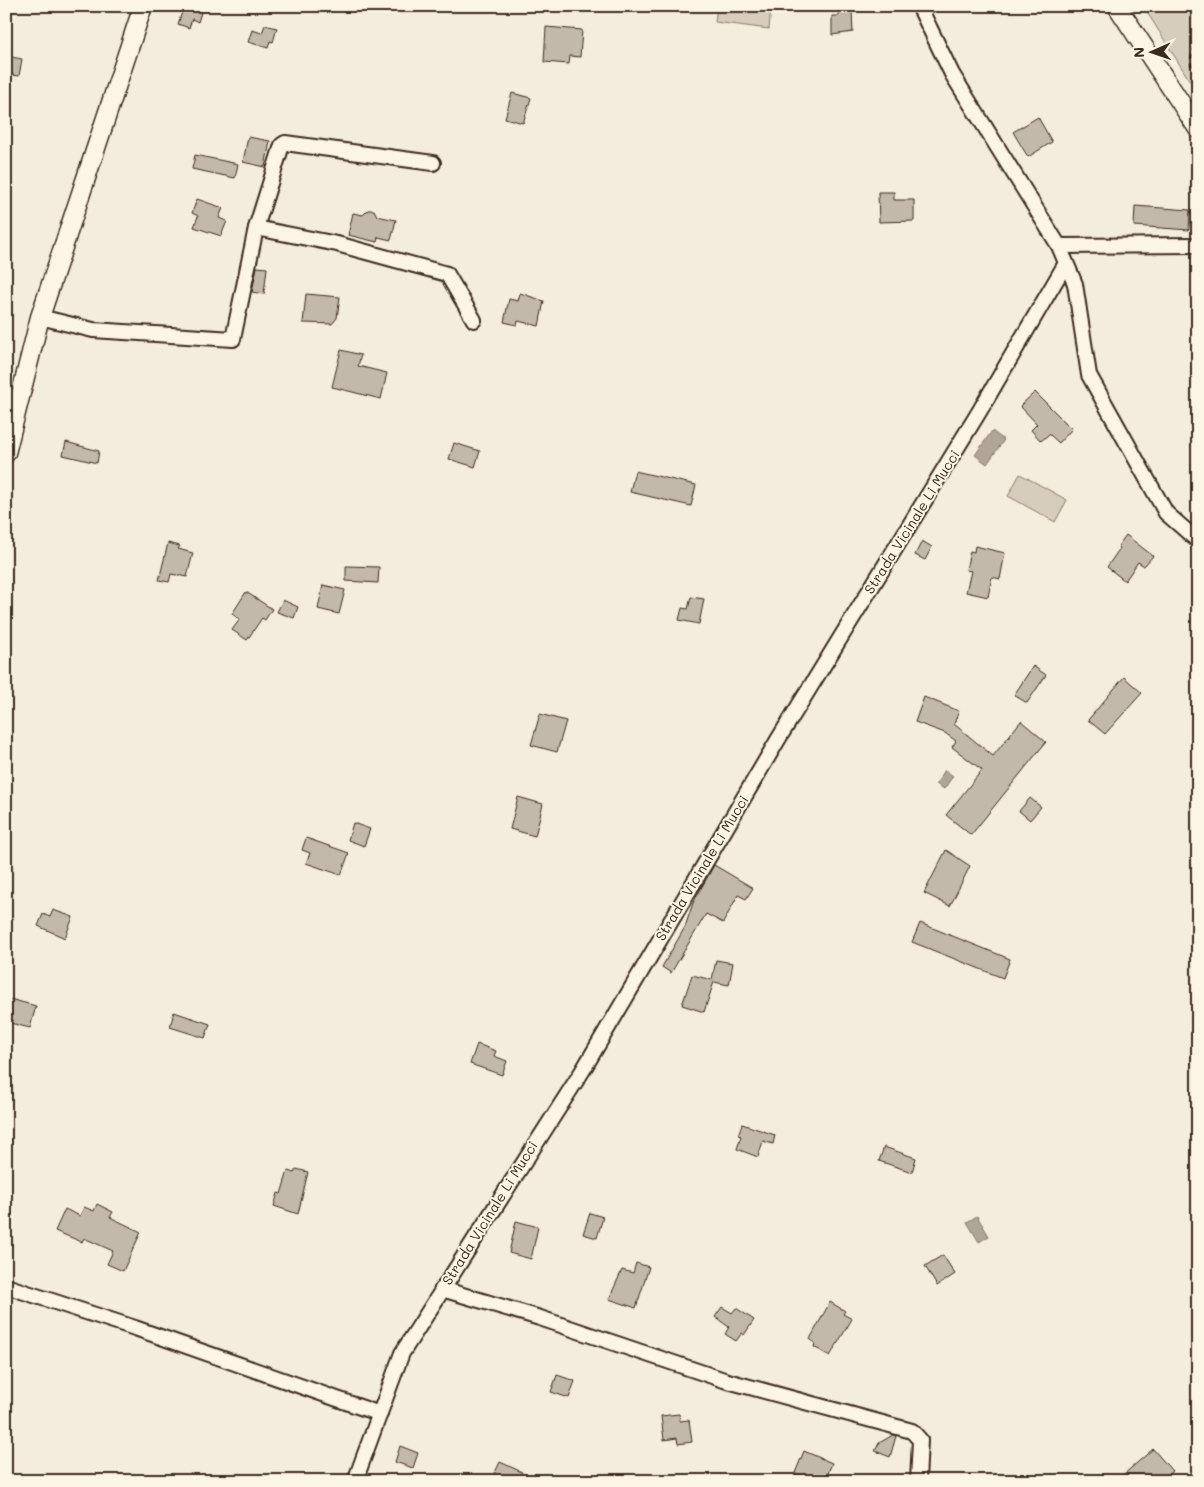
<svg xmlns="http://www.w3.org/2000/svg" width="1204" height="1487" font-family="Mali,sans-serif">
<rect width="100%" height="100%" fill="#f4eddd"/>
<filter id="ink" filterUnits="userSpaceOnUse"><feTurbulence type="fractalNoise" baseFrequency=".02" numOctaves="2"/><feDisplacementMap in="SourceGraphic" scale="10" xChannelSelector="R" yChannelSelector="G"/><feConvolveMatrix kernelMatrix="1 2 1 2 8 2 1 2 1" color-interpolation-filters="sRGB"/></filter>
<g filter="url(#ink)">
<g fill="#d6cdbd" stroke="#887c6e">
<polygon points="717,6 771,6 769,29 715,22"/>
<polygon points="1183,6 1198,6 1198,94 1147,12"/>
<polygon points="1020,474 1067,500 1055,522 1008,496"/>
</g>
<g fill="#b0a596" stroke="#817466">
<polygon points="992,431 1004,440 987,464 975,455"/>
<polygon points="945,770 953,776 944,789 936,784"/>
<polygon points="977,1216 989,1236 979,1242 967,1222"/>
</g>
<g fill="#c3b9aa" stroke="#3b2a1e">
<polygon points="184,6 203,6 198,22 192,19 189,28 178,24"/>
<polygon points="839,11 852,11 853,32 832,35 832,16 839,16"/>
<polygon points="265,25 277,28 273,42 270,41 268,48 248,42 252,30 262,33"/>
<polygon points="546,27 582,30 580,57 570,56 569,64 544,62"/>
<polygon points="6,56 22,59 19,76 6,74"/>
<polygon points="512,93 531,98 523,123 505,118"/>
<polygon points="1038,117 1052,142 1028,157 1013,132"/>
<polygon points="248,137 270,141 265,167 243,162"/>
<polygon points="195,155 238,164 235,178 192,169"/>
<polygon points="878,192 894,192 894,200 914,200 914,221 879,222"/>
<polygon points="197,199 223,208 219,218 227,221 221,236 194,227 198,216 192,213"/>
<polygon points="1135,206 1190,210 1189,230 1134,226"/>
<polygon points="368,210 374,210 377,216 396,220 391,240 378,237 377,242 348,235 353,213 363,215"/>
<polygon points="257,267 267,268 264,294 252,292"/>
<polygon points="520,293 544,301 539,326 518,321 517,325 504,322 509,299 518,301"/>
<polygon points="306,294 340,297 337,318 332,324 303,323"/>
<polygon points="341,350 361,355 358,366 387,373 381,399 332,387"/>
<polygon points="1035,392 1072,429 1059,443 1049,434 1041,441 1031,430 1037,424 1020,406"/>
<polygon points="66,442 99,451 97,463 63,455"/>
<polygon points="454,443 480,451 475,467 449,459"/>
<polygon points="635,471 696,485 691,506 630,492"/>
<polygon points="1126,535 1153,556 1144,566 1138,562 1125,581 1107,567 1120,548 1118,546"/>
<polygon points="922,541 932,547 925,560 915,555"/>
<polygon points="168,543 180,546 178,549 193,553 187,577 171,574 169,582 159,580"/>
<polygon points="975,546 1005,553 1000,579 992,577 988,597 966,592 971,571 966,570 970,551 974,552"/>
<polygon points="346,566 379,567 378,583 346,581"/>
<polygon points="323,585 345,590 339,614 318,609"/>
<polygon points="246,592 272,609 265,620 262,618 247,640 232,630 240,619 232,614"/>
<polygon points="691,597 704,599 699,624 679,620 682,608 688,609"/>
<polygon points="283,600 298,607 294,618 277,612"/>
<polygon points="1033,666 1046,675 1027,703 1014,695"/>
<polygon points="1124,677 1142,693 1105,734 1088,720"/>
<polygon points="924,697 959,711 954,724 993,756 1021,721 1046,742 971,835 946,815 982,770 952,747 956,741 945,733 915,722"/>
<polygon points="540,714 566,721 557,752 531,745"/>
<polygon points="518,797 543,804 535,836 510,829"/>
<polygon points="1030,798 1041,807 1030,820 1019,811"/>
<polygon points="353,823 370,829 364,846 348,840"/>
<polygon points="306,838 349,853 341,875 306,863 310,853 302,850"/>
<polygon points="946,850 970,866 950,906 924,893"/>
<polygon points="714,865 753,888 746,899 738,895 723,923 706,914 671,973 662,967 685,927 693,903"/>
<polygon points="53,910 73,917 65,938 38,926 43,914 50,917"/>
<polygon points="920,923 1010,959 1003,978 912,942"/>
<polygon points="716,960 733,963 729,985 714,982 704,1012 682,1005 692,975 712,980"/>
<polygon points="6,998 36,1006 30,1028 6,1022"/>
<polygon points="174,1012 210,1024 205,1038 170,1027"/>
<polygon points="477,1044 496,1051 494,1056 507,1061 502,1075 470,1064"/>
<polygon points="742,1124 775,1135 773,1144 763,1141 758,1157 737,1149 741,1136 738,1135"/>
<polygon points="884,1147 916,1158 912,1172 879,1161"/>
<polygon points="296,1169 308,1172 298,1214 274,1206 278,1193 281,1194 288,1171 294,1173"/>
<polygon points="97,1204 113,1212 110,1217 141,1232 123,1271 107,1264 113,1251 84,1238 82,1242 55,1231 65,1209 80,1216 84,1207 94,1211"/>
<polygon points="590,1213 603,1217 597,1238 583,1234"/>
<polygon points="516,1221 538,1227 531,1259 509,1253"/>
<polygon points="943,1255 955,1274 937,1286 925,1266"/>
<polygon points="636,1263 649,1267 636,1308 609,1299 622,1270 633,1273"/>
<polygon points="830,1302 845,1311 843,1314 852,1319 830,1356 814,1347 815,1343 810,1339"/>
<polygon points="722,1307 732,1313 736,1308 754,1320 744,1335 742,1333 736,1341 725,1334 729,1327 715,1317"/>
<polygon points="557,1375 575,1381 569,1398 551,1392"/>
<polygon points="679,1414 680,1421 689,1420 692,1442 678,1444 677,1438 664,1440 661,1416"/>
<polygon points="893,1435 896,1436 890,1457 875,1451 879,1443"/>
<polygon points="400,1446 418,1453 413,1468 395,1462"/>
<polygon points="1153,1449 1172,1471 1161,1481 1116,1481"/>
<polygon points="804,1451 832,1463 825,1481 813,1481 795,1473"/>
<polygon points="500,1462 522,1472 518,1481 491,1481"/>
</g>
<g fill="none" stroke-linecap="round" stroke-linejoin="round">
<defs>
<g id="minor">
<polyline points="919,6 952,74 1059,246 1075,284 1089,375 1166,513 1198,541"/>
<polyline points="256,228 337,244 447,274 474,320"/>
<polyline points="1059,246 1198,245"/>
<polyline points="40,317 93,330 233,339 256,228 282,145 285,143 433,163"/>
<polyline points="6,1286 135,1328 380,1414"/>
<polyline points="442,1289 540,1318 724,1380 912,1431 920,1440 918,1481"/>
<polyline points="355,1481 402,1353 583,1070 779,738 979,412 1066,263"/>
</g>
<g id="tertiary">
<polyline points="1117,6 1198,129"/>
<polyline points="6,453 40,317 143,6"/>
</g>
</defs>
<use href="#minor" stroke="#3b2a1e" stroke-width="18"/>
<use href="#tertiary" stroke="#3b2a1e" stroke-width="21"/>
<path stroke="#3b2a1e" stroke-width="2.5" stroke-dasharray="4 4" stroke-linecap="butt" d="M 1198,40 C 1190,58 1187,62 1198,79"/>
<use href="#minor" stroke="#fcf5e5" stroke-width="14"/>
<use href="#tertiary" stroke="#fcf5e5" stroke-width="18"/>
</g>
</g>
<g text-anchor="middle" stroke-width="4" stroke-linejoin="round" paint-order="stroke">
<g font-size="14" fill="#3b2a1e" stroke="#fcf5e5">
<text transform="translate(912 522) rotate(-58)" y="5">Strada Vicinale Li Mucci</text>
<text transform="translate(702 868) rotate(-59)" y="5">Strada Vicinale Li Mucci</text>
<text transform="translate(490 1213) rotate(-58)" y="5">Strada Vicinale Li Mucci</text>
</g>
</g>
<rect width="1204" height="1487" fill="none" stroke="#fcf5e5" stroke-width="25"/>
<rect x="12" y="12" width="1179" height="1462" fill="none" stroke="#3b2a1e" stroke-width="2" filter="url(#ink)"/>
<g transform="translate(1152 52) rotate(268)" stroke="#fcf5e5" stroke-width="4" paint-order="stroke">
<path d="M0-4L9 19L0 12L-9 19Z" fill="#3b2a1e"/>
<text y="-8" font-size="14" font-weight="bold" text-anchor="middle" fill="#3b2a1e">N</text>
</g>
</svg>
